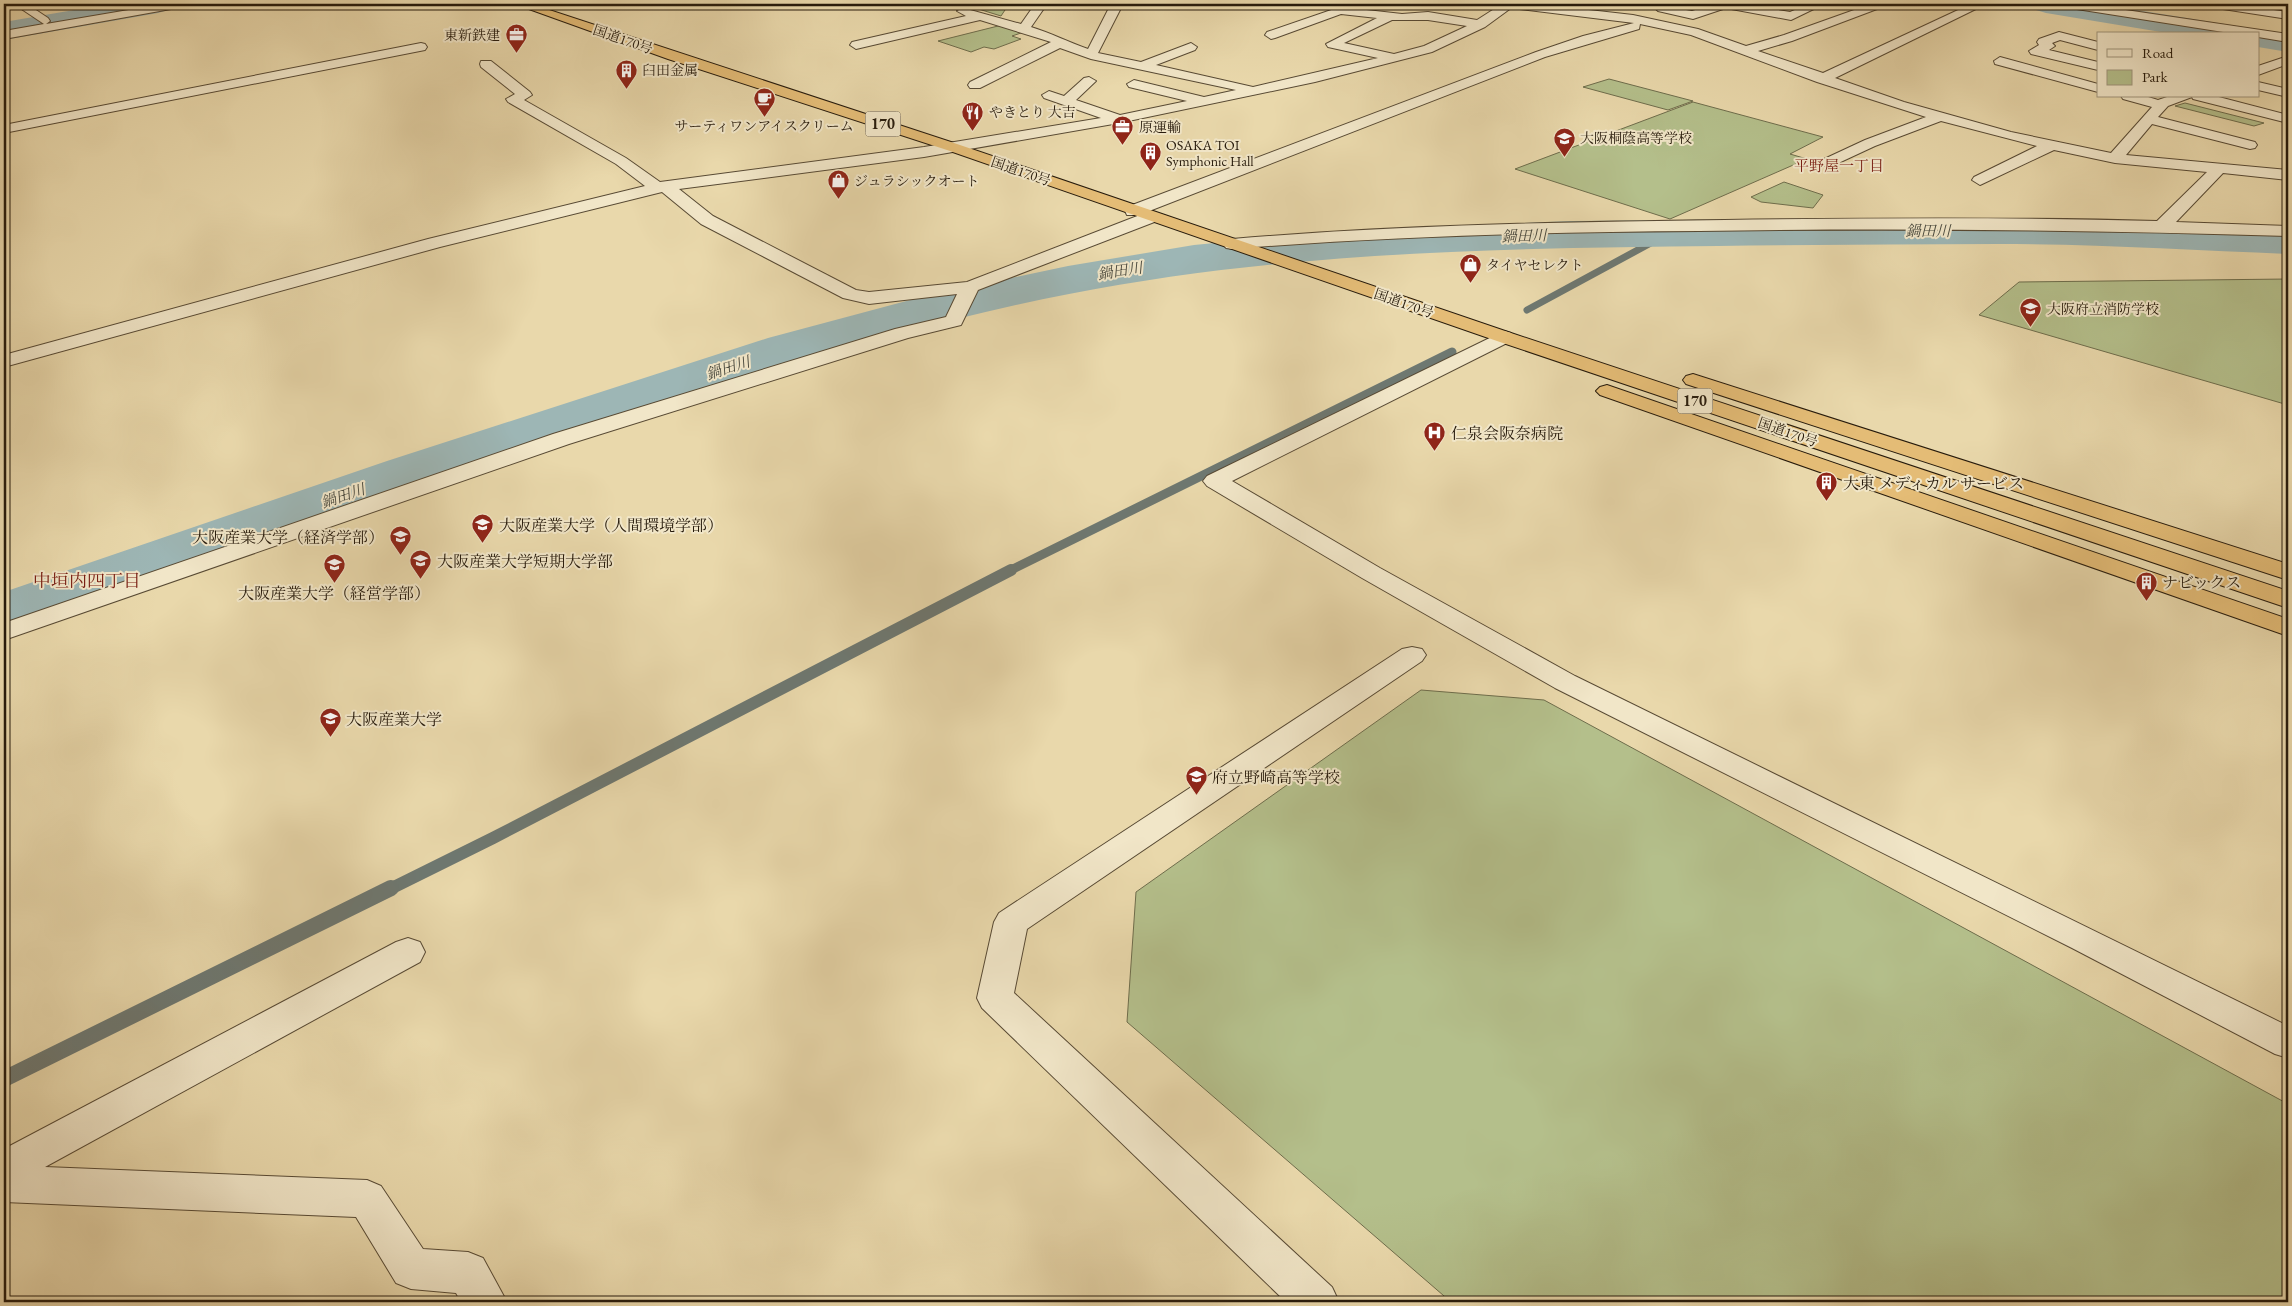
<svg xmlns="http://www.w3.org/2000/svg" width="2292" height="1306" font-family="'EB Garamond','Noto Serif JP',serif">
<rect width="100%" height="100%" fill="#e9d8ab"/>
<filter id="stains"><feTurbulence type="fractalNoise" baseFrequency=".004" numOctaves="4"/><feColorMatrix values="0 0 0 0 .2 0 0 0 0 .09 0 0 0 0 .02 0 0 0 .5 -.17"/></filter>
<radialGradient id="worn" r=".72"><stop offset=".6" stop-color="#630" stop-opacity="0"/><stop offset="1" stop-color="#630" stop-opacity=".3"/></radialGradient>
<g fill="#b4bf8b" stroke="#6e6d4c">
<polygon points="987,4 1009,4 1001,16 972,7"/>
<polygon points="1002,25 1024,32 1012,36 1021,39 994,49 984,47 971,52 938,41"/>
<polygon points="1609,79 1693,101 1668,110 1583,87"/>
<polygon points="1693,102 1823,137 1790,154 1807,159 1670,219 1515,169"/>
<polygon points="2185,103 2264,123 2254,126 2175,106"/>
<polygon points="1784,182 1823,195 1813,208 1761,202 1751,197"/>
<polygon points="2288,279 2288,405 1979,315 2019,282"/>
<polygon points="1421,690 1544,700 2288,1104 2288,1302 1451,1302 1127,1022 1136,892"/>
</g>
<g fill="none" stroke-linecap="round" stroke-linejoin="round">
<polyline stroke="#6e7871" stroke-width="7" points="1527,310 1671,232"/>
<polyline stroke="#6e7871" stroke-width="9" points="1009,571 1452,352"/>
<polyline stroke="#6e7871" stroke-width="12" points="388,890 493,838 1011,570"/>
<polyline stroke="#6e7871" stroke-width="16" points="4,1079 391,888"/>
<g fill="#9db6b5" fill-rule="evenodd">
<polygon points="109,4 173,4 168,10 158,13 4,40 4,22"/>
<polygon points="2032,4 2099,4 2231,25 2242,27 2246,33 2258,29 2288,34 2288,52 2258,47 2258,34 2173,34 2046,13 2036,10"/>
<path d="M 1999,218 L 2156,221 L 2288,228 L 2288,254 C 2191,250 2094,244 1997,244 C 1904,244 1811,245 1718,246 C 1501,248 1283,252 1069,294 C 904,326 747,379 588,432 C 400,495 214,560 28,629 L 4,635 L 4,592 L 387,461 L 768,338 L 925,296 L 1068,266 L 1194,245 L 1339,231 L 1571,221 Z"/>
</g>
<defs>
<g id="minor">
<polygon points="14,4 27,4 48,18 50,21 46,24 164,4 188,4 182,7 4,39 4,31 44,24"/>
<path d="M 1035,4 L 1047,4 L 1031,27 C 1051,33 1068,42 1088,49 L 1111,4 L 1123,4 L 1098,53 L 1141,62 L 1191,43 L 1197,47 L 1195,50 L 1156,65 L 1253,87 L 1378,58 L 1328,47 L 1326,44 L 1377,18 L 1341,14 L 1275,38 L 1271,39 L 1265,35 L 1267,32 L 1340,7 L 1402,14 L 1428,12 L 1477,20 L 1502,4 L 1536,4 L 1633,15 L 1698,29 L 1746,46 L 1784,35 L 1871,4 L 1887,4 L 1885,6 L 1792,41 L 1758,51 L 1823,73 L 1971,4 L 1986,4 L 1835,78 L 1904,102 L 2011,132 L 2111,153 L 2152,107 L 2123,99 L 2121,96 L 2145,96 L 2158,100 L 2170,96 L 2215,96 L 2288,115 L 2288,123 L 2193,99 L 2192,97 L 2168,106 L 2158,117 L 2255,142 L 2257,145 L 2255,148 L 2250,149 L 2152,124 L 2126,155 L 2288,170 L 2288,180 L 2223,173 L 2176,222 L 2288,226 L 2288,236 C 2092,230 1896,228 1699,231 C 1543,232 1387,236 1232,249 L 1226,248 L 1223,244 L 1226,240 L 1232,239 C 1396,225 1560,222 1725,220 C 1869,218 2013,217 2157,221 L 2207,172 L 2115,163 L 2054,150 L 1980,185 L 1972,180 L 1974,177 L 2037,146 L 1941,121 L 1875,146 L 1832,166 L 1822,166 L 1819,163 L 1822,160 L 1865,140 L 1926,117 L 1817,82 L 1691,35 L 1640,24 L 1639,29 L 1545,57 L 1139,215 L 1127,215 L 1125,211 L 1127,207 L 1536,52 L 1583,36 L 1634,23 L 1511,8 L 1485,27 L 1432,52 L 1315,82 L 1119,123 L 924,157 L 679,189 L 713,216 L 856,290 L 869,292 L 967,282 L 1145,213 L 1157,213 L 1159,217 L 1157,221 L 978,290 L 961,325 L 908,338 L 569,444 L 4,640 L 4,623 L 553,434 L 895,329 L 946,317 L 957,294 L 869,304 L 843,298 L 701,224 L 662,192 L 440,247 L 4,367 L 4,355 L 428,239 L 645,186 L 616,164 L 508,102 L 506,99 L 515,94 L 481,67 L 480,64 L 481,61 L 491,61 L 530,92 L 532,95 L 524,100 L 626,158 L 660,182 L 924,147 L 1101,118 L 1044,98 L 1042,95 L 1049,91 L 1064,96 L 1084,78 L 1089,77 L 1096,81 L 1076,100 L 1120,115 L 1187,101 L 1129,87 L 1127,84 L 1134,80 L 1204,97 L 1236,90 L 1091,59 L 1060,48 L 980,88 L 970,88 L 968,85 L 970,82 L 1051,42 L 980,20 L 856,49 L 850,45 L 852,42 L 966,16 L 957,11 L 963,8 L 1021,24 ZM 1392,20 L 1428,20 L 1467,26 L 1424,46 L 1394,54 L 1344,43 Z"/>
<polygon points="1715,4 1743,4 1790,12 1809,4 1824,4 1791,20 1726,8 1693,19 1658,11 1656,9 1662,6 1692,11"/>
<polygon points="2058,4 2085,4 2288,34 2288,42 2258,37 2258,34 2236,34 2064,7"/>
<polygon points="2204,4 2231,4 2288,12 2288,19 2210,7"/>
<polygon points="2059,32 2098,42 2098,50 2060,40 2052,43 2055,46 2049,50 2098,62 2098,70 2031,54 2029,51 2039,45 2037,42 2039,39"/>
<polygon points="421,43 425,44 427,47 425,50 4,133 4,125"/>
<polygon points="2288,56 2288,64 2258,75 2258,66"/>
<polygon points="2000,57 2098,84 2098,92 1995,64 1994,61"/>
<polygon points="2258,82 2288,89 2288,97 2258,90"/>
<polygon points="1504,331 1511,333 1514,337 1511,341 1232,481 1380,568 1575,676 2288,1026 2288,1058 2275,1054 2072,948 1555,688 1362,578 1207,486 1203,481 1207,476"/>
<polygon points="1412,647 1422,649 1426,655 1422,661 1027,929 1014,993 1332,1287 1339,1302 1286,1302 982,1008 977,998 994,922 999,913 1402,649"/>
<polygon points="408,938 420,942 425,952 420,962 45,1167 367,1180 381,1186 423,1249 468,1252 483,1258 507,1302 461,1302 456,1293 411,1289 396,1283 356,1217 4,1202 4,1149 396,942"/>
</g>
<g id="highway">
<polygon points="515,4 531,4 957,144 1511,333 2288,591 2288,608 1497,341 947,150 668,59"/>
<polygon points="1693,374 2288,564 2288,580 1686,384 1683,380 1686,376"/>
<polygon points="1607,385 2288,619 2288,636 1600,395 1596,391 1600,387"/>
</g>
</defs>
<use href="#minor" stroke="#584a34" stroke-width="2"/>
<use href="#highway" stroke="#271b0c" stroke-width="2"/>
<use href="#minor" fill="#f1e6c8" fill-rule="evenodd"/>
<use href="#highway" fill="#e4bc76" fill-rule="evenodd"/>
</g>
<defs>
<symbol id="office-pin" viewBox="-11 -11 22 30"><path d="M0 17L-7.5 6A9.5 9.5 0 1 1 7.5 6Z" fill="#8f2418" stroke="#f1e6c8"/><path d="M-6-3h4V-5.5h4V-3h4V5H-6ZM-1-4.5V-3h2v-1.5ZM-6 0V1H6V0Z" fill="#fff"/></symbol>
<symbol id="building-pin" viewBox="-11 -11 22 30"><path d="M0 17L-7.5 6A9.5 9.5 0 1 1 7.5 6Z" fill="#8f2418" stroke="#f1e6c8"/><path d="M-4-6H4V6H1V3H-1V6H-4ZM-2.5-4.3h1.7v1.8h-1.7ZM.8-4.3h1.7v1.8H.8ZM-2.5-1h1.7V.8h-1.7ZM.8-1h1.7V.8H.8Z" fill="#fff"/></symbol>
<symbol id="cafe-pin" viewBox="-11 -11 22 30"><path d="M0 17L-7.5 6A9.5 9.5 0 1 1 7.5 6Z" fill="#8f2418" stroke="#f1e6c8"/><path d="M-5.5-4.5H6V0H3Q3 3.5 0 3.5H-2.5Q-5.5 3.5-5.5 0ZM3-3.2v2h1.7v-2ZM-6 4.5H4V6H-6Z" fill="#fff"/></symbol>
<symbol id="restaurant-pin" viewBox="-11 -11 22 30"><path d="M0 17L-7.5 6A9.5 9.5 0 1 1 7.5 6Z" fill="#8f2418" stroke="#f1e6c8"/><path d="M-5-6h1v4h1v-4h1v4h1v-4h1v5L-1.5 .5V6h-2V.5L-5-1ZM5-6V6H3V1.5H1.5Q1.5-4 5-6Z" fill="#fff"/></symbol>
<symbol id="school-pin" viewBox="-11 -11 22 30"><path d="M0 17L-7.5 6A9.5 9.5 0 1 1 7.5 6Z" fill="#8f2418" stroke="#f1e6c8"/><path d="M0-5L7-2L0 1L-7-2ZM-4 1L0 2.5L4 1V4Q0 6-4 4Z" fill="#fff"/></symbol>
<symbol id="shop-pin" viewBox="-11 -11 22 30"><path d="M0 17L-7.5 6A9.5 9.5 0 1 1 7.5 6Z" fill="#8f2418" stroke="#f1e6c8"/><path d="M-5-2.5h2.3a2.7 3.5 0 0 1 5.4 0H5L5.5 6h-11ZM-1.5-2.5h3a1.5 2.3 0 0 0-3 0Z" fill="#fff"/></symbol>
<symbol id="hospital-pin" viewBox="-11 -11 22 30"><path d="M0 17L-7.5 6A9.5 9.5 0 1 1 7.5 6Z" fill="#8f2418" stroke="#f1e6c8"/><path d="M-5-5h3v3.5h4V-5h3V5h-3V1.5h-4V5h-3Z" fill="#fff"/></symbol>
<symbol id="university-pin" viewBox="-11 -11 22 30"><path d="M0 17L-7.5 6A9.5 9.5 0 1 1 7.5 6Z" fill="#8f2418" stroke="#f1e6c8"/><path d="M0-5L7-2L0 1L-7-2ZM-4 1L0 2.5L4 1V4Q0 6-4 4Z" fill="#fff"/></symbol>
</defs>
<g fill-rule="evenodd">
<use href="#office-pin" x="504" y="22" width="25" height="34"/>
<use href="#building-pin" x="614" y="58" width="25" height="34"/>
<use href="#cafe-pin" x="752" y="86" width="25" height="34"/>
<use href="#restaurant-pin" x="960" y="100" width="25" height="34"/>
<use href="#office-pin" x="1110" y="114" width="25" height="34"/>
<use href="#school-pin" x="1552" y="126" width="25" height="34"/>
<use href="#building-pin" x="1138" y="140" width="25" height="34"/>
<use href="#shop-pin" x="826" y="168" width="25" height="34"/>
<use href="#shop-pin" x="1458" y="252" width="25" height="34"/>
<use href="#school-pin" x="2018" y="296" width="25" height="34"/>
<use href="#hospital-pin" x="1422" y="420" width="25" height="34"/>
<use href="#building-pin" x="1814" y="470" width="25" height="34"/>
<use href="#university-pin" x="470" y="512" width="25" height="34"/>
<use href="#university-pin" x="388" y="524" width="25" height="34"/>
<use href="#university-pin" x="408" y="548" width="25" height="34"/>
<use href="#university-pin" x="322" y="552" width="25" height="34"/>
<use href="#building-pin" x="2134" y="570" width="25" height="34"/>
<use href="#university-pin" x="318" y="706" width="25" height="34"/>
<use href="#school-pin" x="1184" y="764" width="25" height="34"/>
</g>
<g text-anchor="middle" stroke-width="4" stroke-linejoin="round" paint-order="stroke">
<g font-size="14" fill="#271b0c" stroke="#f1e6c8" text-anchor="start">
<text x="500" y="40" text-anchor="end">東新鉄建</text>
<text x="642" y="75">臼田金属</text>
<text x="989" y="117">やきとり 大吉</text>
<text x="764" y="131" text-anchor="middle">サーティワンアイスクリーム</text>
<text x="1139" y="132">原運輸</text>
<text x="1580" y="143">大阪桐蔭高等学校</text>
<text x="1166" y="150">OSAKA TOI<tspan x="1166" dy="16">Symphonic Hall</tspan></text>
<text x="854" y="186">ジュラシックオート</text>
<text x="1486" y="270">タイヤセレクト</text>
<text x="2047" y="314">大阪府立消防学校</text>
</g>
<g font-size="14" fill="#271b0c" stroke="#f1e6c8">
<text transform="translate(623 39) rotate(19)" y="5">国道170号</text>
<text transform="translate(1021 171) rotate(19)" y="5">国道170号</text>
<text transform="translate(1404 303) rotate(19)" y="5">国道170号</text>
<text transform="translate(1788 432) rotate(19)" y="5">国道170号</text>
</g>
<g fill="#f1e6c8" stroke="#645844" stroke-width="1">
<rect x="865.5" y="111.5" width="35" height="25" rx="4"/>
<rect x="1677.5" y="388.5" width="35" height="25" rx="4"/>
</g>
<g font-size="15" font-weight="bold" fill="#271b0c">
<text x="883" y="129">170</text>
<text x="1695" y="406">170</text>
</g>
<g font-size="15" fill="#7a1f14" stroke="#f1e6c8">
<text x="1839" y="171">平野屋一丁目</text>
</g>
<g font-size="15" font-style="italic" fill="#4a4a3f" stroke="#f1e6c8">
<text x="1928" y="236">鍋田川</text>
<text transform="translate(1524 236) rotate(-2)" y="5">鍋田川</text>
<text transform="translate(1120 271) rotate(-9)" y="5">鍋田川</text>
<text transform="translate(728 368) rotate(-18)" y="5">鍋田川</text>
<text transform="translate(343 496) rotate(-19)" y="5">鍋田川</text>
</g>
<g font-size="16" fill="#271b0c" stroke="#f1e6c8" text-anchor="start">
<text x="1451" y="439">仁泉会阪奈病院</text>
<text x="1843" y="489">大東 メディカル サービス</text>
<text x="499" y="531">大阪産業大学（人間環境学部）</text>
<text x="384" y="543" text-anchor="end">大阪産業大学（経済学部）</text>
<text x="437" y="567">大阪産業大学短期大学部</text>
<text x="2162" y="588">ナビックス</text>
<text x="334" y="599" text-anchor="middle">大阪産業大学（経営学部）</text>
<text x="346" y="725">大阪産業大学</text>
<text x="1212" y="783">府立野崎高等学校</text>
</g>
<g font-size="18" fill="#7a1f14" stroke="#f1e6c8">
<text x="87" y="587">中垣内四丁目</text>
</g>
</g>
<rect width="2292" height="1306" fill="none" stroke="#e9d8ab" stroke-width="20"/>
<rect x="5" y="5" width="2282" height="1296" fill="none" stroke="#271b0c" stroke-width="2.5"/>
<rect x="10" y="10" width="2272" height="1286" fill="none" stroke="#271b0c"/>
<rect x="2097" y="32" width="162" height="65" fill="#f1e6c8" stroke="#a0957d"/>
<rect x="2107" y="49" width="25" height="8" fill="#f1e6c8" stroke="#a0957d"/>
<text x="2142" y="58" font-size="15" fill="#271b0c">Road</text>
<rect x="2107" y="70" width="25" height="15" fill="#b4bf8b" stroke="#a0957d"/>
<text x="2142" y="82" font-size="15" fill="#271b0c">Park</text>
<rect width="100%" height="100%" filter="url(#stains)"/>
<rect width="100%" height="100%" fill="url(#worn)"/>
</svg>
